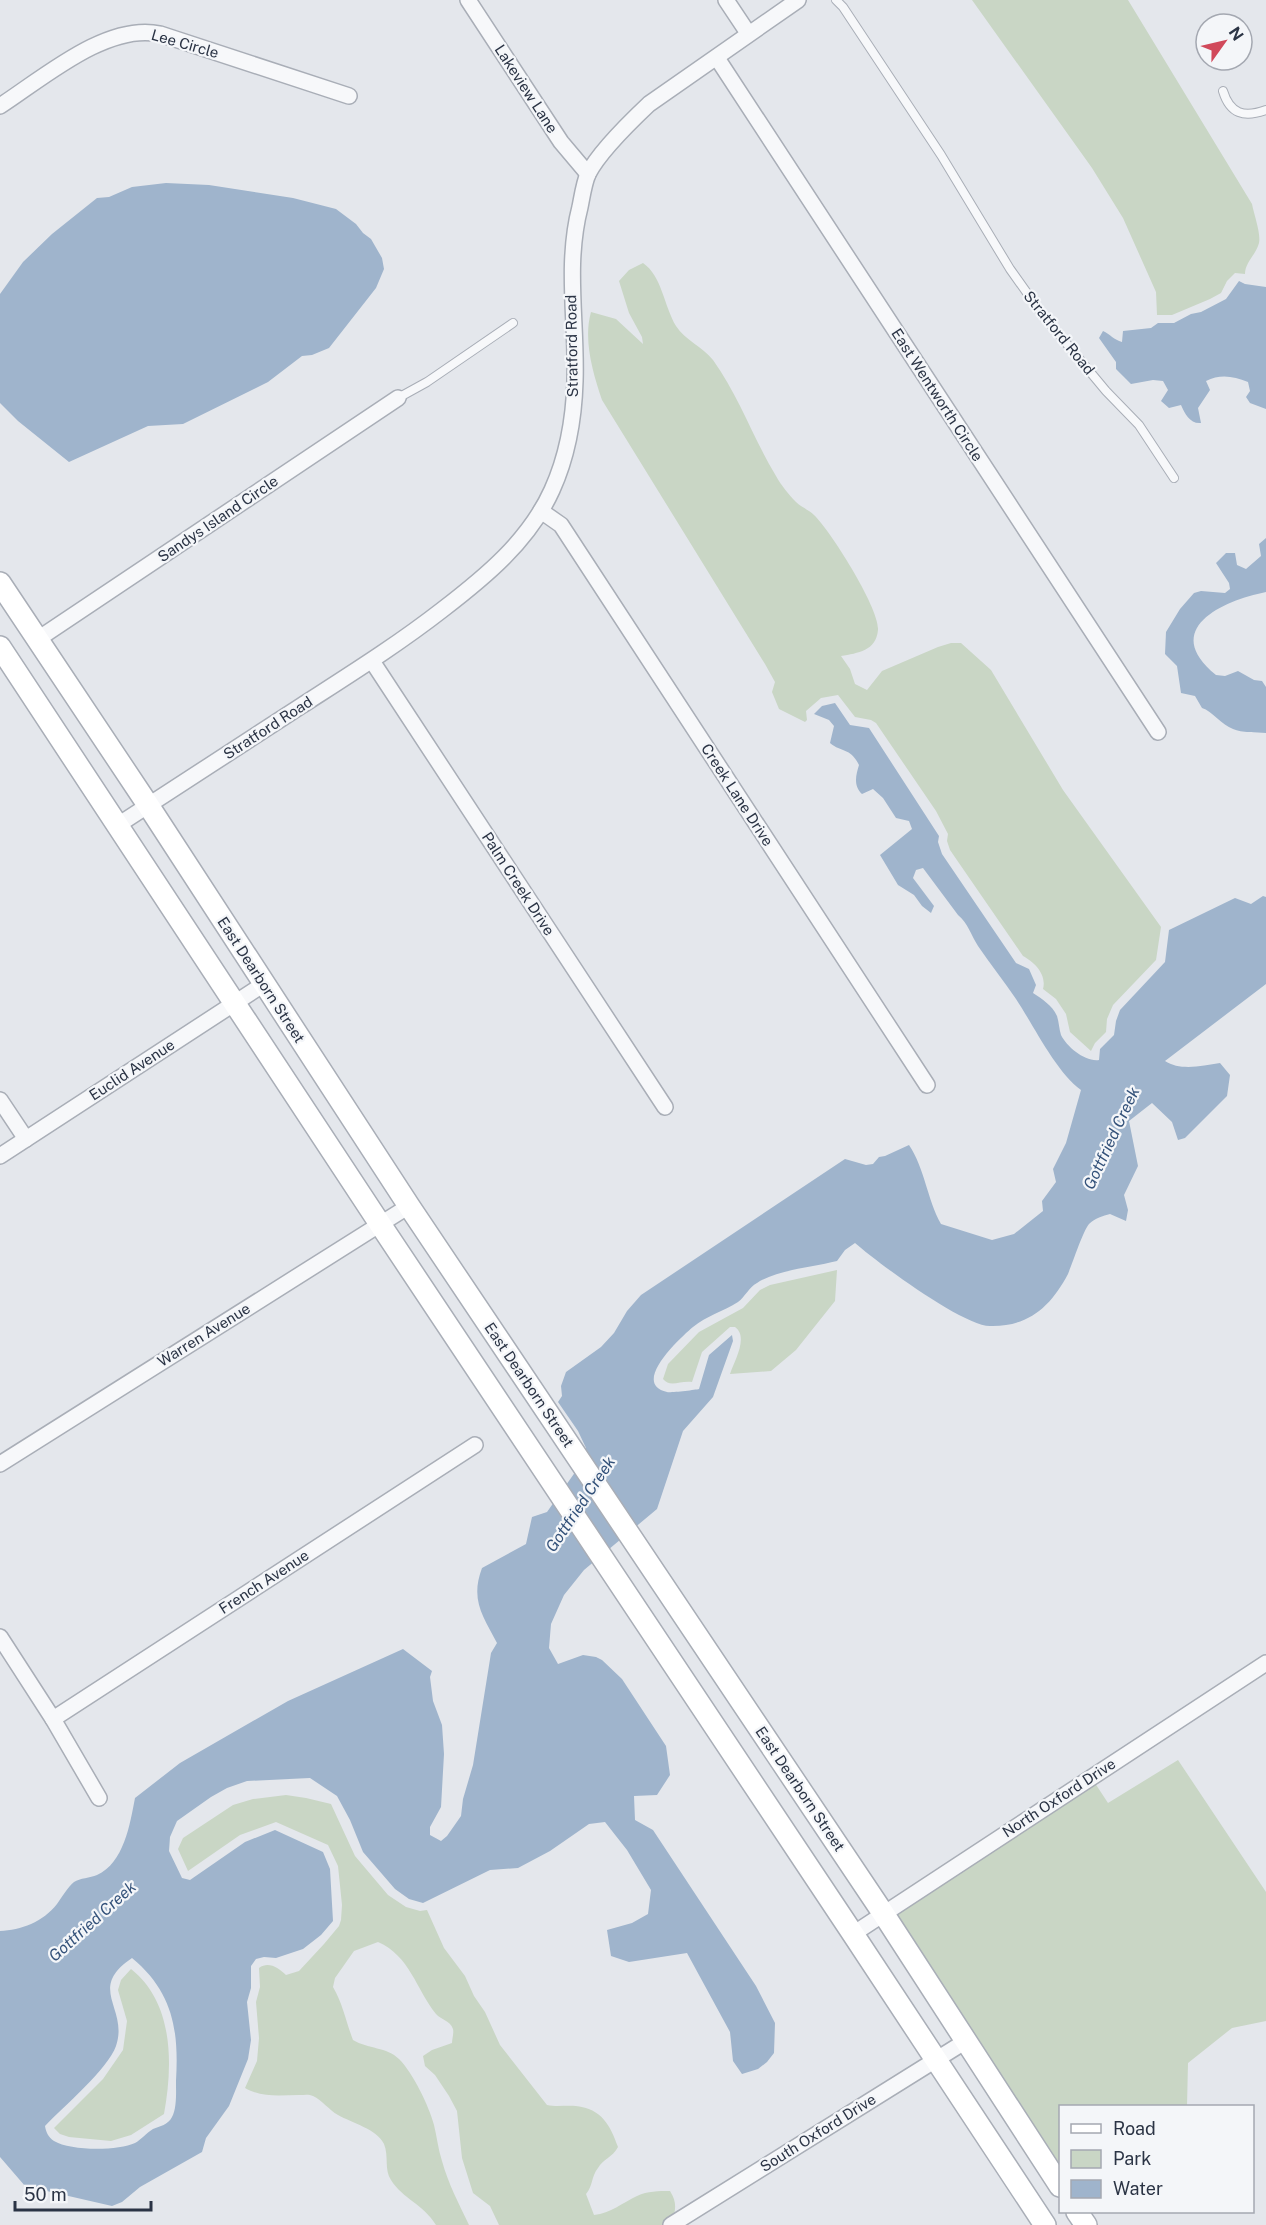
<svg xmlns="http://www.w3.org/2000/svg" width="1266" height="2225" font-family="'Public Sans',sans-serif">
<rect width="100%" height="100%" fill="#e4e7ec"/>
<g fill="#c9d6c5">
<path d="M 972,0 L 1128,0 L 1252,204 C 1254,215 1261,233 1259,243 C 1256,255 1245,262 1245,274 L 1235,273 L 1227,281 L 1221,293 L 1210,299 L 1172,315 L 1157,315 L 1156,292 L 1123,218 L 1092,168 Z"/>
<path d="M 643,263 C 662,276 664,306 676,326 C 685,340 703,347 713,360 C 739,396 753,438 776,476 C 781,485 789,495 796,502 C 801,507 809,510 814,515 C 830,530 880,609 878,630 C 876,651 858,653 841,656 L 850,669 L 855,684 L 867,690 L 882,671 L 938,647 L 951,643 L 961,643 L 991,670 L 1063,790 L 1161,927 L 1156,960 L 1113,1005 L 1107,1019 L 1106,1032 L 1095,1043 L 1091,1051 L 1070,1032 L 1066,1014 L 1056,999 L 1043,989 C 1047,974 1034,962 1023,956 L 950,850 L 947,841 L 948,834 L 936,811 L 876,723 L 871,720 L 855,717 L 838,695 L 821,698 L 806,711 L 807,720 L 805,722 L 779,709 L 772,692 L 775,682 L 765,664 L 602,400 C 593,373 583,340 591,312 L 616,319 L 643,344 L 642,337 L 629,313 L 619,281 L 629,270 Z"/>
<path d="M 837,1270 L 835,1301 L 796,1350 L 771,1371 L 730,1374 C 734,1361 749,1337 735,1327 L 730,1327 L 702,1352 L 692,1382 C 681,1380 670,1388 663,1379 L 668,1364 L 699,1332 L 743,1308 L 760,1290 L 770,1285 Z"/>
<polygon points="1178,1760 1266,1892 1266,2021 1232,2028 1188,2063 1187,2106 1060,2106 1060,2166 891,1905 1087,1771 1108,1803"/>
<path d="M 286,1795 L 306,1798 L 331,1804 L 355,1856 L 388,1895 L 406,1907 L 420,1911 L 427,1910 L 444,1948 L 465,1976 L 474,1996 L 485,2012 L 500,2045 L 547,2105 C 557,2107 566,2105 576,2106 C 602,2109 610,2125 618,2147 C 612,2158 603,2159 598,2168 C 591,2177 593,2186 586,2194 L 594,2215 C 611,2213 622,2203 637,2196 C 648,2191 658,2191 670,2191 C 677,2202 676,2209 672,2222 L 666,2225 L 499,2225 L 490,2206 L 473,2193 L 462,2158 L 457,2111 L 449,2096 L 435,2075 L 425,2066 L 423,2056 L 432,2050 L 452,2043 C 452,2039 454,2033 453,2029 C 450,2020 441,2020 436,2014 C 416,1989 410,1956 378,1942 L 354,1951 L 335,1978 L 333,1987 C 343,2004 346,2022 353,2040 C 368,2049 387,2047 399,2059 C 413,2073 429,2106 434,2125 C 437,2137 438,2149 442,2161 C 448,2183 459,2204 469,2225 L 436,2225 C 423,2204 403,2199 391,2180 C 384,2170 389,2156 384,2144 C 377,2129 352,2123 338,2115 C 329,2110 322,2100 313,2096 C 309,2094 304,2095 299,2095 C 281,2095 262,2098 245,2088 L 257,2061 L 259,2038 L 256,2002 L 260,1987 L 259,1968 C 269,1961 278,1968 286,1975 L 299,1971 L 324,1944 L 339,1926 L 341,1920 L 342,1905 L 338,1866 L 328,1845 L 276,1822 L 240,1835 L 188,1871 L 178,1849 L 183,1838 L 233,1805 L 253,1799 Z"/>
<path d="M 131,1969 C 174,2003 173,2065 164,2114 L 131,2135 L 111,2141 L 69,2137 L 60,2134 L 54,2128 L 103,2079 L 123,2050 L 127,2021 L 118,1990 L 121,1980 Z"/>
</g>
<g fill="#9fb4cc" fill-rule="evenodd">
<polygon points="166,183 209,185 293,198 336,209 356,224 363,233 371,239 382,258 384,269 376,288 329,348 312,355 302,356 268,382 183,424 148,426 69,462 18,421 0,403 0,294 23,262 52,234 97,198 109,197 132,187"/>
<path d="M 1239,281 L 1245,284 L 1266,287 L 1266,409 L 1250,403 L 1246,397 L 1250,391 L 1248,382 C 1233,376 1220,374 1206,381 L 1210,390 L 1198,408 L 1201,423 C 1190,424 1185,414 1181,405 L 1169,408 L 1161,401 L 1168,390 L 1163,381 L 1153,380 L 1131,384 L 1116,369 L 1116,362 L 1099,338 L 1103,331 C 1110,334 1114,340 1122,342 L 1123,331 L 1151,328 L 1158,323 L 1174,323 L 1191,314 L 1201,312 L 1226,299 Z"/>
<path d="M 1266,538 L 1266,592 C 1222,601 1160,629 1216,675 L 1225,676 L 1238,671 L 1254,680 L 1262,681 L 1266,687 L 1266,733 C 1256,732 1242,733 1233,729 C 1222,725 1212,711 1202,708 L 1195,696 L 1181,693 L 1177,666 L 1165,654 L 1166,632 L 1180,609 L 1194,593 L 1201,591 L 1225,593 L 1230,589 L 1229,583 L 1216,563 L 1226,553 L 1235,553 L 1237,565 L 1246,569 L 1261,556 L 1259,544 Z"/>
<path d="M 835,703 L 850,725 L 869,728 L 939,836 L 938,842 L 942,854 L 1016,963 L 1029,969 L 1036,985 L 1033,993 C 1042,999 1052,1005 1057,1016 C 1059,1022 1059,1029 1061,1035 C 1067,1047 1085,1062 1099,1060 L 1100,1049 L 1114,1035 L 1116,1021 L 1120,1010 L 1165,962 L 1169,930 L 1235,898 L 1251,904 L 1263,896 L 1266,897 L 1266,984 L 1165,1061 C 1180,1071 1202,1066 1220,1063 L 1230,1075 L 1227,1096 L 1185,1138 L 1178,1140 L 1172,1122 L 1152,1103 L 1129,1121 L 1138,1166 L 1124,1195 L 1128,1210 L 1126,1221 L 1110,1214 C 1103,1216 1095,1218 1089,1224 C 1083,1231 1073,1262 1068,1274 C 1051,1306 1029,1327 990,1326 C 963,1326 878,1263 855,1243 L 845,1250 L 837,1261 C 813,1267 777,1270 757,1283 C 749,1287 745,1297 738,1302 C 724,1311 706,1316 693,1327 C 681,1337 630,1384 667,1392 C 669,1393 695,1390 699,1389 L 709,1355 L 732,1335 L 733,1341 L 713,1397 L 683,1431 L 657,1509 L 584,1570 L 564,1595 L 551,1624 L 549,1648 L 558,1664 L 583,1655 L 596,1657 L 602,1660 L 622,1679 L 666,1746 L 670,1775 L 657,1795 L 634,1796 L 635,1820 L 653,1830 L 756,1986 L 775,2023 L 774,2053 L 767,2062 L 758,2069 L 742,2074 L 733,2061 L 730,2032 L 687,1953 L 629,1962 L 611,1956 L 607,1930 L 632,1923 L 648,1914 L 651,1890 L 627,1850 L 605,1822 L 589,1824 L 550,1851 L 518,1868 L 490,1870 L 423,1903 L 409,1899 L 395,1889 L 363,1852 L 350,1820 L 337,1796 L 310,1778 L 247,1781 L 227,1788 L 211,1797 L 177,1821 L 170,1837 L 169,1851 L 182,1878 L 190,1880 L 245,1842 L 275,1830 L 323,1852 L 330,1869 L 333,1921 L 321,1935 L 303,1949 L 276,1958 L 264,1957 L 256,1959 L 251,1966 L 251,1988 L 247,2002 L 251,2040 L 248,2059 L 229,2106 L 206,2138 L 202,2152 L 140,2187 L 122,2202 L 112,2206 L 25,2186 L 0,2157 L 0,1931 C 21,1930 43,1922 57,1904 C 62,1897 68,1887 74,1882 C 80,1878 90,1878 97,1875 C 124,1863 130,1824 135,1798 L 180,1763 L 288,1701 L 403,1649 L 432,1671 L 430,1677 L 433,1701 L 442,1725 L 444,1754 L 441,1807 L 430,1827 L 430,1835 L 441,1841 L 447,1836 L 461,1816 L 463,1799 L 473,1765 L 491,1653 L 497,1643 C 483,1616 470,1600 482,1568 L 526,1544 L 532,1517 L 547,1512 L 583,1461 L 586,1448 L 578,1431 L 558,1402 L 562,1396 L 561,1386 L 566,1372 L 601,1347 L 614,1333 L 627,1311 L 641,1295 L 845,1159 L 866,1165 L 873,1164 L 879,1157 L 885,1156 L 909,1145 C 925,1169 927,1199 941,1224 L 992,1240 L 1014,1234 L 1043,1211 L 1042,1201 L 1056,1182 L 1053,1169 L 1066,1143 L 1081,1090 C 1056,1072 1034,1026 1016,999 C 1004,981 990,964 978,946 C 971,935 968,923 958,915 L 923,868 L 916,870 L 913,878 L 934,906 L 931,913 L 922,906 L 914,895 L 898,885 L 880,855 L 912,829 L 909,821 L 896,818 L 883,798 L 873,789 L 862,794 C 853,785 856,775 859,765 C 850,747 842,753 830,743 L 834,726 L 829,720 L 814,714 L 822,706 ZM 132,1958 C 173,1992 179,2030 176,2081 C 176,2091 177,2108 172,2117 C 168,2125 160,2126 153,2129 C 146,2133 141,2140 135,2143 C 118,2151 70,2151 54,2141 C 48,2137 46,2132 45,2126 C 63,2107 108,2069 116,2046 C 129,2008 86,1989 132,1958 Z"/>
</g>
<g fill="none" stroke-linecap="round" stroke-linejoin="round">
<defs>
<g id="lane">
<polyline points="836,0 843,7 941,155 1010,269 1042,314 1106,391 1139,425 1174,478"/>
<path d="M 1223,91 C 1230,114 1244,118 1266,110"/>
<polyline points="398,398 427,382 513,323"/>
</g>
<g id="street">
<polyline points="468,0 561,142 588,174"/>
<polyline points="726,0 748,33"/>
<polyline points="717,58 1158,732"/>
<path d="M 0,106 C 42,79 107,22 160,34 L 349,96"/>
<polyline points="541,511 561,525 927,1085"/>
<polyline points="38,639 398,398"/>
<polyline points="372,661 665,1107"/>
<path d="M 118,825 C 179,785 240,746 301,706 C 349,675 397,645 442,610 C 485,577 529,541 552,490 C 567,457 574,417 575,381 C 577,322 565,265 580,207 C 582,197 584,183 588,174 C 599,152 631,121 649,104 L 798,0"/>
<polyline points="0,1100 26,1139"/>
<polyline points="0,1156 264,984"/>
<polyline points="0,1464 409,1206"/>
<polyline points="0,1637 53,1719 99,1798"/>
<polyline points="53,1719 475,1445"/>
<polyline points="853,1934 1266,1663"/>
<polyline points="671,2225 966,2041"/>
</g>
<g id="secondary">
<polyline points="0,583 148,805 409,1206 883,1913 1060,2186"/>
<polyline points="0,647 380,1224 853,1934 1045,2225"/>
<polyline points="1077,2212 1086,2225"/>
</g>
</defs>
<use href="#lane" stroke="#a9aeb7" stroke-width="10"/>
<use href="#street" stroke="#a9aeb7" stroke-width="18"/>
<use href="#secondary" stroke="#a9aeb7" stroke-width="24"/>
<use href="#lane" stroke="#f7f8fa" stroke-width="8"/>
<use href="#street" stroke="#f7f8fa" stroke-width="15"/>
<use href="#secondary" stroke="#fff" stroke-width="21"/>
</g>
<g text-anchor="middle" stroke-width="4.5" stroke-linejoin="round" paint-order="stroke">
<g font-size="15" fill="#2b3445" stroke="#f4f6f9">
<text transform="translate(185 44) rotate(16)" y="5">Lee Circle</text>
<text transform="translate(526 89) rotate(57)" y="5">Lakeview Lane</text>
<text transform="translate(1059 333) rotate(51)" y="5">Stratford Road</text>
<text transform="translate(572 346) rotate(-91)" y="5">Stratford Road</text>
<text transform="translate(937 395) rotate(57)" y="5">East Wentworth Circle</text>
<text transform="translate(218 519) rotate(-34)" y="5">Sandys Island Circle</text>
<text transform="translate(268 728) rotate(-33)" y="5">Stratford Road</text>
<text transform="translate(737 795) rotate(57)" y="5">Creek Lane Drive</text>
<text transform="translate(518 884) rotate(57)" y="5">Palm Creek Drive</text>
<text transform="translate(261 980) rotate(57)" y="5">East Dearborn Street</text>
<text transform="translate(132 1070) rotate(-33)" y="5">Euclid Avenue</text>
<text transform="translate(204 1335) rotate(-32)" y="5">Warren Avenue</text>
<text transform="translate(529 1385) rotate(56)" y="5">East Dearborn Street</text>
<text transform="translate(264 1582) rotate(-33)" y="5">French Avenue</text>
<text transform="translate(800 1789) rotate(56)" y="5">East Dearborn Street</text>
<text transform="translate(1059 1798) rotate(-33)" y="5">North Oxford Drive</text>
<text transform="translate(818 2133) rotate(-32)" y="5">South Oxford Drive</text>
</g>
<g font-size="16" font-style="italic" fill="#34527a" stroke="#f4f6f9">
<text transform="translate(1111 1138) rotate(-65)" y="6">Gottfried Creek</text>
<text transform="translate(580 1504) rotate(-56)" y="6">Gottfried Creek</text>
<text transform="translate(92 1921) rotate(-42)" y="6">Gottfried Creek</text>
</g>
</g>
<rect x="1059" y="2105" width="195" height="108" fill="#f4f6f9" stroke="#a4a8b1" stroke-width="1.5"/>
<rect x="1071" y="2124" width="30" height="9" fill="#ffffff" stroke="#a4a8b1" stroke-width="1.5"/>
<text x="1113" y="2135" font-size="18" fill="#2b3445">Road</text>
<rect x="1071" y="2150" width="30" height="18" fill="#c9d6c5" stroke="#a4a8b1" stroke-width="1.5"/>
<text x="1113" y="2165" font-size="18" fill="#2b3445">Park</text>
<rect x="1071" y="2180" width="30" height="18" fill="#9fb4cc" stroke="#a4a8b1" stroke-width="1.5"/>
<text x="1113" y="2195" font-size="18" fill="#2b3445">Water</text>
<g transform="translate(1224 42) rotate(56)"><circle r="28" fill="#f4f6f9" stroke="#a4a8b1" stroke-width="1.5"/>
<path d="M0-4.5L10 22L0 15L-10 22Z" fill="#d1495b"/>
<text y="-9" font-size="16" font-weight="bold" text-anchor="middle" fill="#2b3445">N</text>
</g>
<path d="M15 2201v9h136v-9" fill="none" stroke="#2b3445" stroke-width="3"/>
<text x="24" y="2201" font-size="18" fill="#2b3445" stroke="#f4f6f9" stroke-width="4.5" paint-order="stroke">50 m</text>
</svg>
